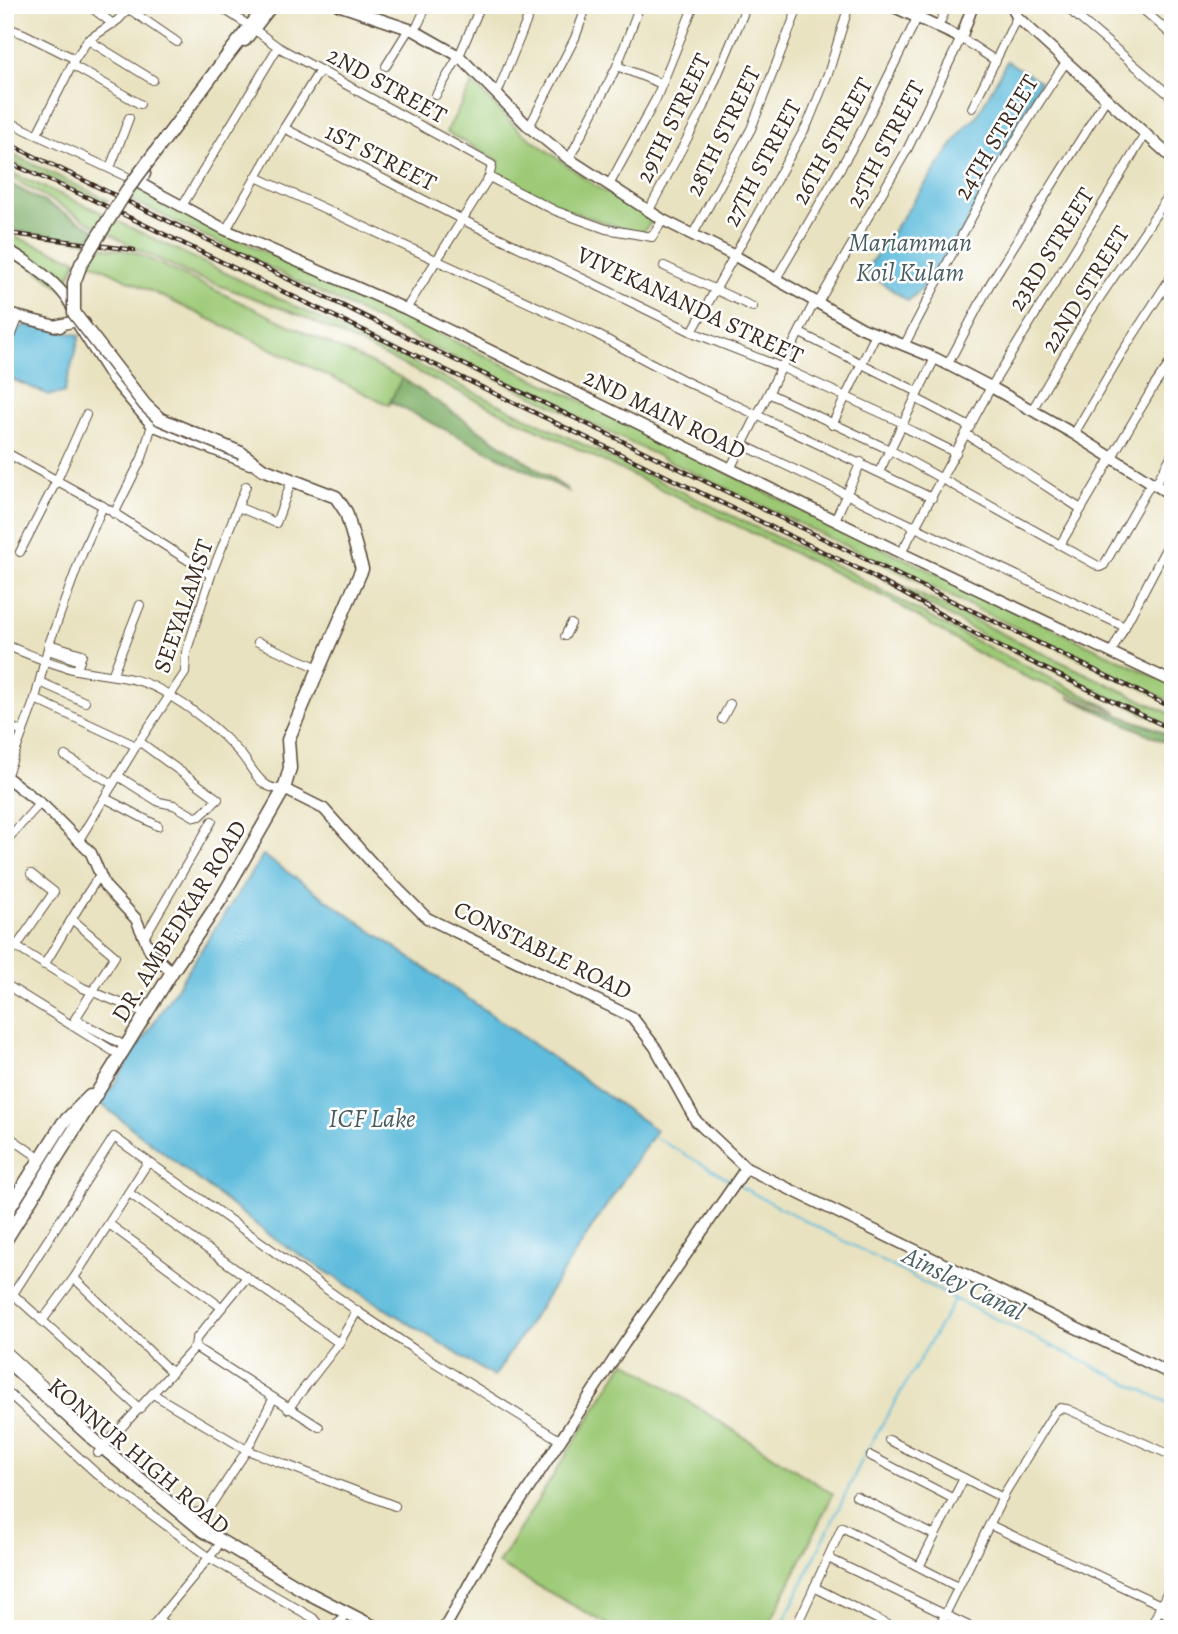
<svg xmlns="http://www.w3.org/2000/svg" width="1178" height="1634" font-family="Alegreya,serif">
<rect width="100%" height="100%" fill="#fff"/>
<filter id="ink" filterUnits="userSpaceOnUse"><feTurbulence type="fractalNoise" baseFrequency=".0143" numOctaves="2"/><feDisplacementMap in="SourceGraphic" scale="14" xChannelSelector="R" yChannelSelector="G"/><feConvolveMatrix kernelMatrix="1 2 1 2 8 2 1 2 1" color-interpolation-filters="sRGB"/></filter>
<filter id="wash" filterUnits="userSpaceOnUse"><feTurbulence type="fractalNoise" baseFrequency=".00686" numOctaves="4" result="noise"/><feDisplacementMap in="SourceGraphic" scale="28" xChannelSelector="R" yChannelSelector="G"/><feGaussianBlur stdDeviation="1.57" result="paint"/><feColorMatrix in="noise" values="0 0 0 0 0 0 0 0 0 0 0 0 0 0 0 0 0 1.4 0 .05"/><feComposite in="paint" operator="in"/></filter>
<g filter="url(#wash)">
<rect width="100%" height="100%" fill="#e9e2c0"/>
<g fill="#9eca77" stroke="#6c7a4a" stroke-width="2">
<polygon points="473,83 520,131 601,190 657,217 640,234 563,209 494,172 499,161 446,132"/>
<polygon points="5,151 108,200 105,203 5,159"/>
<polygon points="5,170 105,214 98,227 5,174"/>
<polygon points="134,184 225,233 651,434 787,503 1173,685 1173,703 477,369 127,198"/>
<polygon points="113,219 847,571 944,625 1118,712 1030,679 974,651 887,598 302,316 194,276 135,248 106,231"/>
<polygon points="5,233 77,260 69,277 69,293 5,247"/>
<polygon points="95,246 134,252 402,378 389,405 86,260"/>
<polygon points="866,569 1173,715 1173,727 1002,646"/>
<polygon points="625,1361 833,1494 767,1629 616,1629 498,1564"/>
</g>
<g fill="#7eae68" stroke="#5c6c43" stroke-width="2">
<polygon points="5,181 96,230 89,242 15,231 5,228"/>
<polygon points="402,378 567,489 568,491 390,402"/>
<polygon points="1068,697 1152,727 1173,737 1173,746"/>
</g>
<g fill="#5ebcdc" stroke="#4c737d" stroke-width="2">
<polygon points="1007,61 1040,81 973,213 932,279 908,301 865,271 966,126 976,118"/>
<path d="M 24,325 L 80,335 L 64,393 L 49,395 L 9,378 C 3,362 10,335 24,325 Z"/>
<polygon points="263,855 656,1130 494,1377 276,1240 101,1104"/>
</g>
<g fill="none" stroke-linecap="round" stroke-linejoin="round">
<g stroke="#5ebcdc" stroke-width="2">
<polyline points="651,1135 730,1180"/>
<polyline points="741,1187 955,1299 1173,1405"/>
<polyline points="780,1629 866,1452 955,1299"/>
</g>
</g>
</g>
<g filter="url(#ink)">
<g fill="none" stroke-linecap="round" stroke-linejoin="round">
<defs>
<g id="minor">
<polyline points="88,5 113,24"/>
<polyline points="218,5 248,25"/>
<polyline points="1064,5 1173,98"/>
<polyline points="1138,5 1173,36"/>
<polyline points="129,9 177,42"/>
<polyline points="1075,15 1083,5"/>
<polyline points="5,16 10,5"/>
<polyline points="5,27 24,34 75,59"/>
<polyline points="938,27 948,5"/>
<polyline points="255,30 278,47 492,165 489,177 406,309"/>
<polyline points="415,31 427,5"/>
<polyline points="88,40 153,80"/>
<polyline points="72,65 140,104"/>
<polyline points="386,66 409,29"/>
<polyline points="617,66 662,84"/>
<polyline points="497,94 533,5"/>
<polyline points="436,95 459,56 481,5"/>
<polyline points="972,108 1017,17"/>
<polyline points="5,120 136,181"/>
<polyline points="529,127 575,38 587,5"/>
<polyline points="284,128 461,219 692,332 783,368 903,423"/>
<polyline points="37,134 75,59 88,40 118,20 132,5"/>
<polyline points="569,159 617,66 640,5"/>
<polyline points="110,168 129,118"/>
<polyline points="256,177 594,333 685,381 932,498"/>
<polyline points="489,177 556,211 606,229 652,237 663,220"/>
<polyline points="609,185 656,99 694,5"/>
<polyline points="182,206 278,47"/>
<polyline points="649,210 704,107 747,5"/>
<polyline points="226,230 284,128 320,70"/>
<polyline points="693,234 751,129 799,5"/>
<polyline points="664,266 753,307"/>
<polyline points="776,279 859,136 917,18"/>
<polyline points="818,303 907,150 961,38 996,61"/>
<polyline points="692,332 808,123 829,71 849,5"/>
<polyline points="800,333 918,392"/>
<path d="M 904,346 C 954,249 1004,152 1066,62"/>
<polyline points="5,352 19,316"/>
<polyline points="948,364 990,284 1106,99"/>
<polyline points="770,394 890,450 1100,567 1104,565 1151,483"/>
<polyline points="915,398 970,427"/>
<polyline points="1032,410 1088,315 1173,189"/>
<polyline points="832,425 876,334"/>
<polyline points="902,426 956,453"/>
<polyline points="966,434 1081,509"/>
<polyline points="1074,434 1121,354 1173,274"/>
<polyline points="743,445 1125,627"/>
<polyline points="5,452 103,506 211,575"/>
<polyline points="730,469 815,301"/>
<polyline points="879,472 935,358"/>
<polyline points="1155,485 1173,453"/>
<polyline points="238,507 276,523 292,480"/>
<polyline points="114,514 142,458 152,425"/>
<polyline points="835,520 861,462"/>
<polyline points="1060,545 1154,386 1173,359"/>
<polyline points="20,552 57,480 86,415"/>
<polyline points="901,553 991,387 1146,133"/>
<polyline points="565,636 571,624"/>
<polyline points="258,642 319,668"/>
<polyline points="1173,643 1173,651"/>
<polyline points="49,644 82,654 77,670"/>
<path d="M 5,645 C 29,654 52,665 77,670 C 112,677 136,674 169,695 C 194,710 221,732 240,753 C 249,763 256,780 268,786 C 272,788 279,789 284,789"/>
<polyline points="48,650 80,661"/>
<polyline points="1111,653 1173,535"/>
<polyline points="113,673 140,605"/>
<polyline points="40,682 85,702"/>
<polyline points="35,699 136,746"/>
<polyline points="722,719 730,704"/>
<polyline points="5,725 23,732"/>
<polyline points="65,756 113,784"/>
<polyline points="118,776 159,802 174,805 195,817 200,816 218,799 140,742"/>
<polyline points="6,777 35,699 49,644 82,554 103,506"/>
<polyline points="105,798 158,826"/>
<polyline points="79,840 136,746 185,673 186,653 211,575 246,486"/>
<polyline points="5,842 40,803"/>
<polyline points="73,920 115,956 75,1019 127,1047"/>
<polyline points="145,936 212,821"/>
<polyline points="5,940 83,988 148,1014"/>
<polyline points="16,947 54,892 31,874"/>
<path d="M 44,965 C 63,935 79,904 100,875"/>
<polyline points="5,984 121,1056"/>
<polyline points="5,1037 7,1033"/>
<polyline points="5,1134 41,1159"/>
<polyline points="129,1193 339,1343"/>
<polyline points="109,1224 221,1307"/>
<polyline points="74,1278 172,1373"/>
<polyline points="5,1287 140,1409"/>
<polyline points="13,1294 114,1137 357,1311 415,1350 561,1441"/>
<polyline points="42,1321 74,1278 148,1162"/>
<polyline points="195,1347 319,1427"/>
<polyline points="5,1350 56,1397"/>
<polyline points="5,1390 97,1474 210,1558 313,1618 322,1629"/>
<polyline points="153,1394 247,1450 207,1511 187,1514 183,1510"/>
<polyline points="273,1399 247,1450 395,1506"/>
<polyline points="288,1409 339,1343 357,1311"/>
<polyline points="889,1440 964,1478"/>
<polyline points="98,1453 195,1347 196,1339 247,1277"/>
<polyline points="871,1456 952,1498"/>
<polyline points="856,1496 934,1535"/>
<polyline points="990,1525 1161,1605"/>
<polyline points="828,1558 975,1629"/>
<polyline points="920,1565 964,1478 1003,1498"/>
<polyline points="814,1587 896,1629"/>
<polyline points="1159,1610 1173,1617"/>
<polyline points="158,1620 173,1629"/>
<polyline points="5,1625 9,1629"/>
<polyline points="150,1629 216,1549"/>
<polyline points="330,1629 342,1619"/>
<polyline points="795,1629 842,1527 958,1587"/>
<polyline points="938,1629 1006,1491 1054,1413 1060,1408 1067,1409 1173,1456"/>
<polyline points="1150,1629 1173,1580"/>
</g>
<g id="tertiary">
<polyline points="338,5 415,31 459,56 529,127 569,159 663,220 735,256 862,328 935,358 991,387 1074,434 1173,496"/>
<polyline points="890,5 961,38 973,5"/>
<polyline points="1012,5 1017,17 1173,159"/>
<polyline points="245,41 273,5"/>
<polyline points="145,174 139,183 226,230 406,309 901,553 1173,682"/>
<path d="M 5,248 C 26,260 64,286 72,308"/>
<polyline points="5,313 60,327"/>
<polyline points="54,326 77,321 85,323"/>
<polyline points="79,326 112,378 152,425 250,464"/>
<polyline points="5,776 45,807 91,853 105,886 136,919 150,951 172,972"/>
<polyline points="284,789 324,809 373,864 427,918 632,1017 655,1047 696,1121 746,1168 1173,1375"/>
<polyline points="444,1629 490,1547 624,1344 746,1168"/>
</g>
<g id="secondary">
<polyline points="227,56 267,5"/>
<polyline points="5,1215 63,1123 90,1096"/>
<polyline points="5,1241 172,972 221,899 284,789 290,768 288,740 362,569 346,512 336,497 263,469 241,453"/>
</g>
<polyline id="primary" points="5,1359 103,1448 202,1530 310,1594 378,1629"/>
</defs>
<use href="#minor" stroke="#554636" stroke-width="10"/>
<use href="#tertiary" stroke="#554636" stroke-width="13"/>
<use href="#secondary" stroke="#554636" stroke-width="15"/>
<use href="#primary" stroke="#554636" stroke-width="15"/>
<use href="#minor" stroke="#fff" stroke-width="8"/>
<use href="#tertiary" stroke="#fff" stroke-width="10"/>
<use href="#secondary" stroke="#fff" stroke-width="12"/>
<use href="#primary" stroke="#fff" stroke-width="12"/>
<defs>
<g id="rail">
<polyline points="5,142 1173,708"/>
<polyline points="5,161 89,198 861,570 996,645 1173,730"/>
<polyline points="14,234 134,250"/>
</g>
</defs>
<use href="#rail" stroke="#3b2a1e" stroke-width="4.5"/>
<use href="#rail" stroke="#fff" stroke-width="2" stroke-dasharray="5" stroke-linecap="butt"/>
<defs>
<polyline id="secondary-bridge" points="227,56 127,190 81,264 74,283 74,313 145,405 160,419 241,453"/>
</defs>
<use href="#secondary-bridge" stroke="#554636" stroke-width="15" stroke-linecap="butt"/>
<use href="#secondary-bridge" stroke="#fff" stroke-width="12"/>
</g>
</g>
<g text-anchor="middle" stroke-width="5" stroke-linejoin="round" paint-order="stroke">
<g font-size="24" fill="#3b2a1e" stroke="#fff">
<text transform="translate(387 85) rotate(29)" y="8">2ND STREET</text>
<text transform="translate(673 118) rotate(-64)" y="8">29TH STREET</text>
<text transform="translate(723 131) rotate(-64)" y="8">28TH STREET</text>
<text transform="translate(996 137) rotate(-59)" y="8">24TH STREET</text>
<text transform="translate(832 141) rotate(-61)" y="8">26TH STREET</text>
<text transform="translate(885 144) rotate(-62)" y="8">25TH STREET</text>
<text transform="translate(381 157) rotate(27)" y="8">1ST STREET</text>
<text transform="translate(762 163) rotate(-62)" y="8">27TH STREET</text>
<text transform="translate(1051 249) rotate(-58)" y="8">23RD STREET</text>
<text transform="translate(1085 289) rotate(-58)" y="8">22ND STREET</text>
<text transform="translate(690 305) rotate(25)" y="8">VIVEKANANDA STREET</text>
<text transform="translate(665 414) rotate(26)" y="8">2ND MAIN ROAD</text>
<text transform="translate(183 606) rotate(-71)" y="8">SEEYALAMST</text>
<text transform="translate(179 921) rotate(-58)" y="8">DR. AMBEDKAR ROAD</text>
<text transform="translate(543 950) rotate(26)" y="8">CONSTABLE ROAD</text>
<text transform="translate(139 1456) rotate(40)" y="8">KONNUR HIGH ROAD</text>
</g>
<g font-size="26" font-style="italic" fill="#475d60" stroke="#fff">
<text x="910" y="251">Mariamman<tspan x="910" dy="30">Koil Kulam</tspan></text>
<text x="372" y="1127">ICF Lake</text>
<text transform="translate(964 1283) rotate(27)" y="9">Ainsley Canal</text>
</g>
</g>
<rect width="1178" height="1634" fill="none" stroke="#fff" stroke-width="28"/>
</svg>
